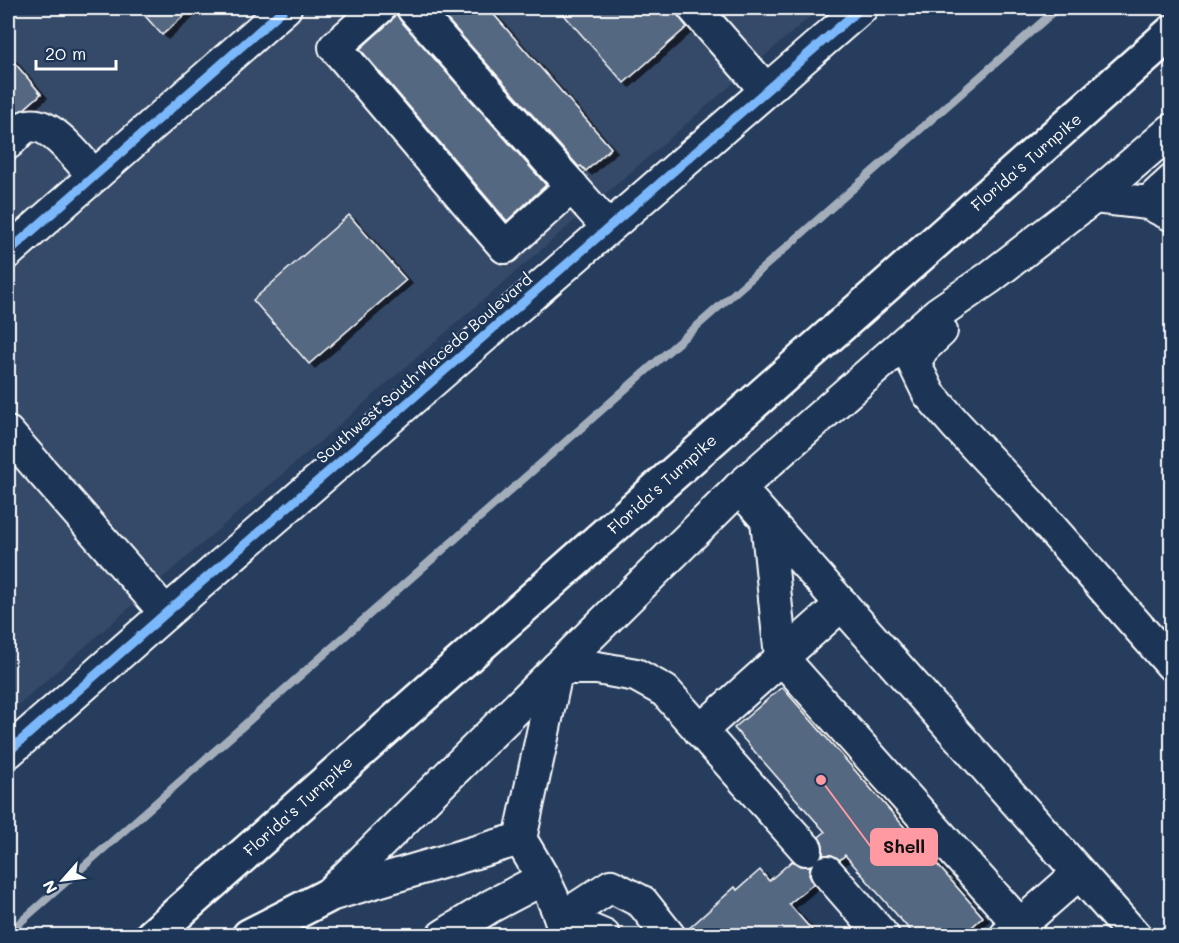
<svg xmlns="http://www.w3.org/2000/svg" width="1179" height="943" font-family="Mali,sans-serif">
<defs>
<filter id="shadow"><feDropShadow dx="6" dy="4" stdDeviation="0" flood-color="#0009"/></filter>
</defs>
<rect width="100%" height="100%" fill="#263d5e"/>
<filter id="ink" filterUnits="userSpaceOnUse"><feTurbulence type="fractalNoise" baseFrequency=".0167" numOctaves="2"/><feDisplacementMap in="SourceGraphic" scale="12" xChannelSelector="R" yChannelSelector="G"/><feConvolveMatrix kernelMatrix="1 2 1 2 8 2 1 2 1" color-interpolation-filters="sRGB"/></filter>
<g filter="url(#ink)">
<g fill="#344a68">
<polygon points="8,8 264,8 8,234"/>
<polygon points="306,8 820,8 159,581 8,410 8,271"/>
<polygon points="8,457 136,602 8,714"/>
</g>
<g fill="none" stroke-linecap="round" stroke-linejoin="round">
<polyline stroke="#a4aebb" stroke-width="8" points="8,933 1058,8"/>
</g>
<g fill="#556781" stroke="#fff" stroke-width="1.5" filter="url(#shadow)">
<polygon points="138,8 193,8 162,35"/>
<polygon points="437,8 488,8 611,148 586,171 581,166 579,167"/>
<polygon points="558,8 672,8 687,27 624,83"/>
<polygon points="396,13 400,20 546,185 507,221 360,49 391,21"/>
<polygon points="8,55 41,94 24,109 15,113 8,118"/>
<polygon points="349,215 406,280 309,364 253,300"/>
<polygon points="782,687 983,917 962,936 915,936 845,855 840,860 832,855 823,855 823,845 819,837 825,832 734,728"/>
<polygon points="792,861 800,866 810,866 809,875 813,884 789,904 817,936 687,936 686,931 735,887 737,890 760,870 769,881"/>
</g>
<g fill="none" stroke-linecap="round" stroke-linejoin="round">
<defs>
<g id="minor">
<polyline points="379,8 335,47 505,247 572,186"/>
<polyline points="413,8 608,227"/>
<polyline points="694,8 766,90"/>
<path d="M 8,143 C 14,138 21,127 29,126 C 51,121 81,162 94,176"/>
<polyline points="1094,197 1148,203 1172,215"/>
<polyline points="1148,203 1172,181"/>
<polyline points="8,252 285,8"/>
<polyline points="941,331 923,348 914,363 929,394 956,425 1029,503 1172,665"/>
<polyline points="8,433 166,613"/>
<polyline points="739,488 1135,936"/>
<polyline points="767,520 781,657 1020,925"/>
<polyline points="700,731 842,604"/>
<polyline points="8,752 166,613 861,8"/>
<polyline points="827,872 883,936"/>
<polyline points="330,895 520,839"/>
<polyline points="327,896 739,488 938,313 989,278 1094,197 1172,130"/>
<polyline points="562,918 611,886 642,902 669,936"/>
<polyline points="562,918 604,936"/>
<polyline points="443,936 491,906 544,878"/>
<path d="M 566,936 C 557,900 539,870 520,839 L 557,668 L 597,668 L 636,675 L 665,691 L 806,849"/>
<polyline points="1006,936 1020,925 1079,873"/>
</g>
<g id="highway">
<polyline points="152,936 1172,32"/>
<polyline points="249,936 327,896"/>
</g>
</defs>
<use href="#minor" stroke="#fff" stroke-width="36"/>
<use href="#highway" stroke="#fff" stroke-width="38"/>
<use href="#minor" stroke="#1d3557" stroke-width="32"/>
<use href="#highway" stroke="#1d3557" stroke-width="33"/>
<defs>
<g id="cycleway">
<polyline points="8,252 285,8"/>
<polyline points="8,752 166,613 861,8"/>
</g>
</defs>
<use href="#cycleway" stroke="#1d3557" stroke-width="13"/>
<use href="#cycleway" stroke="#7ab7fb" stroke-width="9"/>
</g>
</g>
<g text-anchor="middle" stroke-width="5" stroke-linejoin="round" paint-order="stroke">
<g font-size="16" fill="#fff" stroke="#1d3557">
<text transform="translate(1026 162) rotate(-41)" y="6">Florida's Turnpike</text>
<text transform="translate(424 368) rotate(-41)" y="6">Southwest South Macedo Boulevard</text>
<text transform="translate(662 484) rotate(-42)" y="6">Florida's Turnpike</text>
<text transform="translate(298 806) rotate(-42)" y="6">Florida's Turnpike</text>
</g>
</g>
<path fill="none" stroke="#ff9aa2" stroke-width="2" d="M821 780L871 847"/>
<circle fill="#ff9aa2" stroke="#1d3557" stroke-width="2" cx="821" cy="780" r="6"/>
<rect fill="#ff9aa2" stroke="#ff9aa2" stroke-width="2" x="871" y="829" width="66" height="36" rx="6"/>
<g font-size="18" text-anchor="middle" font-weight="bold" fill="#111">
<text x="904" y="853">Shell</text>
</g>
<rect width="1179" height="943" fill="none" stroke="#1d3557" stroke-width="30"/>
<rect x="15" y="15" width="1149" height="913" fill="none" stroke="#fff" stroke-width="2" filter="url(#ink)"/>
<g transform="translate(63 880) rotate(242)" stroke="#1d3557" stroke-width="4.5" paint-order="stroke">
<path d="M0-4.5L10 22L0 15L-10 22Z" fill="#ffffff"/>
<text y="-9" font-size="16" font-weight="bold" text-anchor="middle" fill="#ffffff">N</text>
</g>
<path d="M36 60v9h80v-9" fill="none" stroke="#ffffff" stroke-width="3"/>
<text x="45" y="60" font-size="18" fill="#ffffff" stroke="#1d3557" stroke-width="4.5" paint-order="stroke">20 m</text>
</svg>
